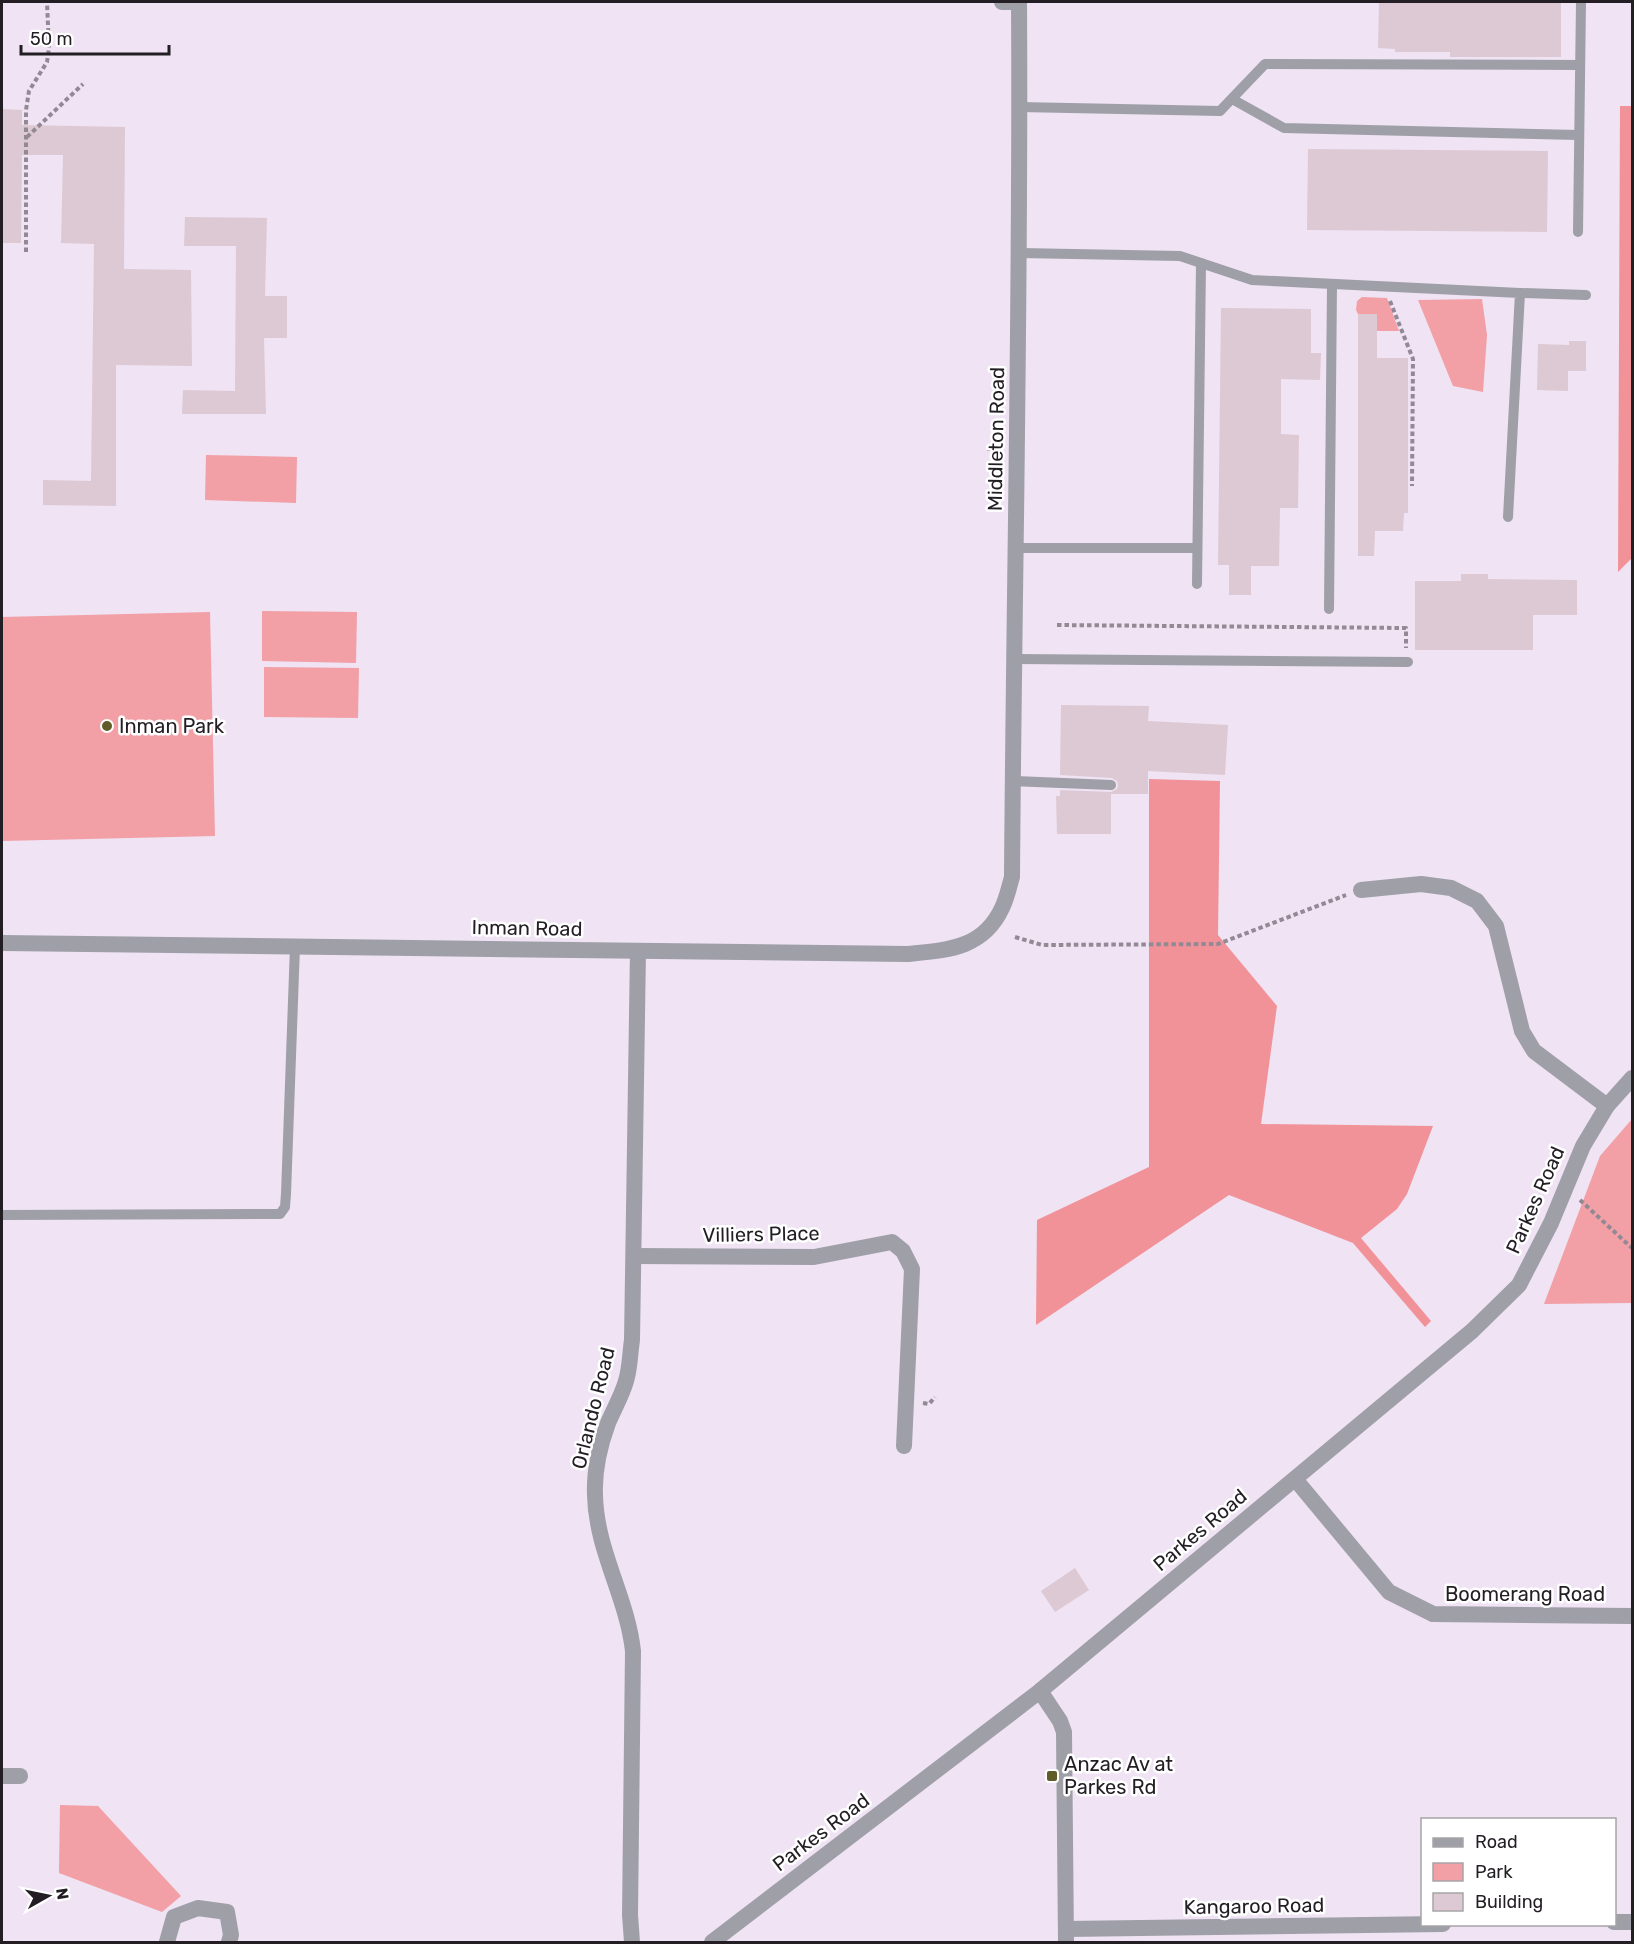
<svg xmlns="http://www.w3.org/2000/svg" width="1634" height="1944" font-family="Rubik,sans-serif">
<rect width="100%" height="100%" fill="#efe3f4"/>
<g fill="#f29fa5">
<polygon points="1362,297 1387,298 1399,331 1376,331 1377,314 1358,314 1356,310 1357,301"/>
<polygon points="1482,299 1487,335 1483,392 1453,386 1418,300"/>
<polygon points="206,455 297,457 296,503 205,500"/>
<polygon points="262,611 357,612 356,663 262,661"/>
<polygon points="210,612 215,836 2,841 2,617"/>
<polygon points="264,667 359,668 358,718 264,717"/>
<polygon points="1632,1119 1632,1303 1544,1304 1600,1156"/>
<polygon points="60,1805 98,1806 181,1896 162,1912 59,1873"/>
</g>
<g fill="#f19298">
<polygon points="1620,106 1632,106 1632,558 1618,572"/>
<polygon points="1149,779 1220,781 1218,935 1277,1006 1261,1124 1433,1126 1407,1194 1397,1209 1361,1238 1431,1321 1425,1327 1353,1243 1229,1195 1036,1325 1037,1220 1149,1167"/>
</g>
<g fill="#ddc9d3">
<polygon points="1379,2 1561,2 1561,57 1450,57 1450,52 1395,52 1395,49 1378,48"/>
<polygon points="2,109 22,110 22,125 125,127 124,269 191,270 192,366 116,365 116,506 43,505 43,480 91,481 94,244 61,243 63,155 22,155 21,243 2,243"/>
<polygon points="1308,149 1548,151 1547,232 1307,230"/>
<polygon points="185,217 267,218 265,296 287,296 287,338 264,338 266,414 182,414 183,390 235,391 236,246 184,246"/>
<polygon points="1221,308 1311,309 1311,353 1321,353 1320,380 1281,379 1281,434 1299,435 1298,508 1280,508 1279,566 1251,566 1251,595 1229,595 1229,565 1218,565"/>
<polygon points="1358,314 1377,314 1377,358 1408,358 1408,513 1404,513 1403,531 1375,531 1374,556 1358,556"/>
<polygon points="1569,341 1586,341 1586,371 1568,371 1568,391 1537,390 1538,344 1569,345"/>
<polygon points="1461,574 1488,574 1488,579 1577,580 1577,615 1533,615 1533,650 1415,650 1415,581 1461,581"/>
<polygon points="1061,705 1149,706 1148,721 1228,725 1225,775 1148,771 1148,794 1111,794 1111,834 1057,834 1056,796 1060,796 1060,790 1111,792 1117,789 1118,785 1117,781 1112,778 1060,775"/>
<polygon points="1075,1568 1089,1590 1055,1612 1041,1591"/>
</g>
<g fill="none" stroke-linecap="round" stroke-linejoin="round">
<g stroke="#928995" stroke-width="4" stroke-dasharray="4.5 3" stroke-linecap="butt">
<polyline points="27,137 83,84"/>
<polyline points="26,252 26,110 29,91 47,62 49,48 47,2"/>
<polyline points="1390,301 1413,359 1412,486"/>
<polyline points="987,449 1001,449"/>
<polyline points="1057,625 1406,628 1406,648"/>
<polyline points="1015,937 1042,945 1218,944 1346,895"/>
<polyline points="1580,1200 1632,1248"/>
<polyline points="923,1403 929,1404 935,1397"/>
</g>
<g stroke="#9f9fa7" stroke-width="10">
<polyline points="1232,99 1284,128 1578,135"/>
<polyline points="1019,107 1220,111 1265,64 1580,65"/>
<polyline points="1578,232 1581,2"/>
<polyline points="1020,253 1180,256 1252,280 1520,293 1508,517"/>
<polyline points="1520,293 1586,295"/>
<polyline points="1015,548 1197,548"/>
<polyline points="1197,584 1201,263"/>
<polyline points="1329,609 1332,284"/>
<polyline points="1014,659 1408,662"/>
<polyline points="1013,781 1111,785"/>
<polyline points="2,1215 280,1214 285,1207 286,1194 295,946"/>
</g>
<g stroke="#9f9fa7" stroke-width="16">
<polyline points="1002,2 1019,2"/>
<polyline points="1361,890 1421,884 1451,888 1477,901 1496,926 1522,1031 1534,1051 1607,1106"/>
<path d="M 2,943 L 908,954 C 947,950 983,949 1002,908 C 1007,898 1009,887 1012,877 C 1014,585 1021,293 1019,2"/>
<polyline points="634,1256 814,1257 892,1242 903,1251 912,1269 904,1446"/>
<polyline points="1295,1479 1389,1592 1433,1614 1632,1616"/>
<polyline points="2,1776 20,1776"/>
<polyline points="1614,1922 1632,1922"/>
<polyline points="1066,1929 1443,1924"/>
<polyline points="167,1942 174,1917 198,1908 227,1912 231,1935 229,1942"/>
<path d="M 632,1942 L 630,1915 L 633,1651 C 627,1597 596,1550 595,1495 C 594,1472 600,1445 608,1423 C 614,1409 622,1395 626,1381 C 630,1368 630,1353 632,1340 L 638,951"/>
</g>
<g stroke="#9f9fa7" stroke-width="16">
<polyline points="1040,1691 1060,1721 1064,1732 1066,1942"/>
<polyline points="712,1942 1040,1691 1472,1331 1519,1285 1551,1223 1583,1146 1607,1106 1632,1078"/>
</g>
</g>
<g fill="#615b27" stroke="#fff" stroke-width="2">
<circle cx="107" cy="726" r="6"/>
<rect x="1046" y="1770" width="12" height="12" rx="3"/>
</g>
<g text-anchor="middle" stroke-width="5" stroke-linejoin="round" paint-order="stroke">
<g font-size="20" fill="#231e24" stroke="#fff">
<text transform="translate(996 439) rotate(-89)" y="7">Middleton Road</text>
<text transform="translate(527 928) rotate(1)" y="7">Inman Road</text>
<text transform="translate(1535 1200) rotate(-66)" y="7">Parkes Road</text>
<text transform="translate(761 1234) rotate(-1)" y="7">Villiers Place</text>
<text transform="translate(593 1408) rotate(-76)" y="7">Orlando Road</text>
<text transform="translate(1200 1530) rotate(-40)" y="7">Parkes Road</text>
<text x="1525" y="1601">Boomerang Road</text>
<text transform="translate(821 1832) rotate(-37)" y="7">Parkes Road</text>
<text transform="translate(1254 1906) rotate(-1)" y="7">Kangaroo Road</text>
</g>
<g font-size="20" fill="#231e24" stroke="#fff" text-anchor="start">
<text x="119" y="733">Inman Park</text>
<text x="1064" y="1771">Anzac Av at<tspan x="1064" dy="23">Parkes Rd</tspan></text>
</g>
</g>
<rect width="1634" height="1944" fill="none" stroke="#231e24" stroke-width="6"/>
<rect x="1421" y="1818" width="195" height="108" fill="#ffffff" stroke="#a7a5a7" stroke-width="1.5"/>
<rect x="1433" y="1838" width="30" height="9" fill="#9f9fa7" stroke="#a7a5a7" stroke-width="1.5"/>
<text x="1475" y="1848" font-size="18" fill="#231e24">Road</text>
<rect x="1433" y="1863" width="30" height="18" fill="#f29fa5" stroke="#a7a5a7" stroke-width="1.5"/>
<text x="1475" y="1878" font-size="18" fill="#231e24">Park</text>
<rect x="1433" y="1893" width="30" height="18" fill="#ddc9d3" stroke="#a7a5a7" stroke-width="1.5"/>
<text x="1475" y="1908" font-size="18" fill="#231e24">Building</text>
<g transform="translate(48 1896) rotate(81)" stroke="#ffffff" stroke-width="4.5" paint-order="stroke">
<path d="M0-4.5L10 22L0 15L-10 22Z" fill="#231e24"/>
<text y="-9" font-size="16" font-weight="bold" text-anchor="middle" fill="#231e24">N</text>
</g>
<path d="M21 45v9h148v-9" fill="none" stroke="#231e24" stroke-width="3"/>
<text x="30" y="45" font-size="18" fill="#231e24" stroke="#ffffff" stroke-width="4.5" paint-order="stroke">50 m</text>
</svg>
